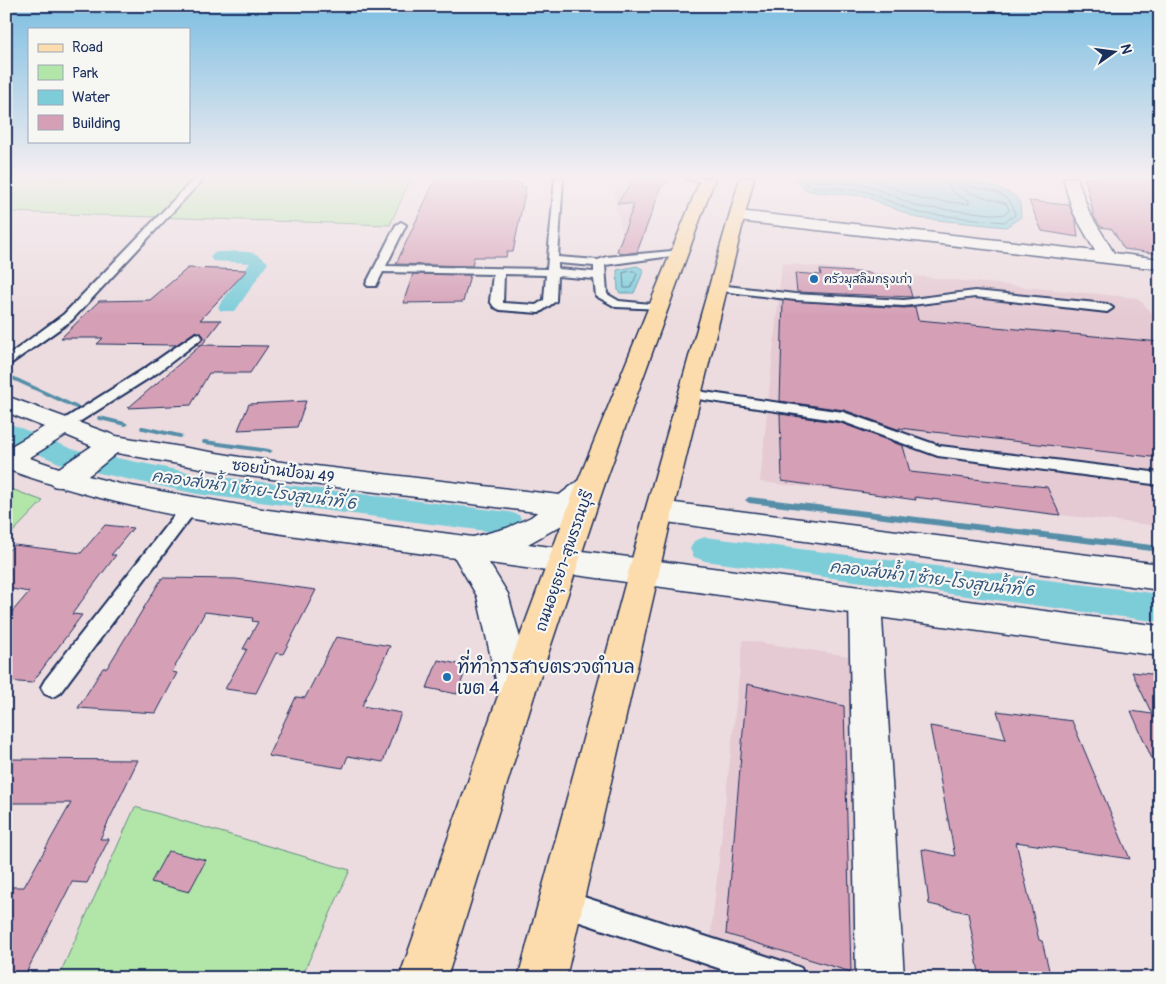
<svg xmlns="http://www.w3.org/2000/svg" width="1166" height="984" font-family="Pangolin,'Playpen Sans Thai',sans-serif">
<rect width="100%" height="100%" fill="#ecdce0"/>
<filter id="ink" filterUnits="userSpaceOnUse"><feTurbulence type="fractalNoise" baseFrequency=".02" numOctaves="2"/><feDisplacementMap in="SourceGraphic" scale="10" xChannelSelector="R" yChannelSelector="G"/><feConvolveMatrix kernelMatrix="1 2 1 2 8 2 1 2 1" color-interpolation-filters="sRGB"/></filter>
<g filter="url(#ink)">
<g fill="#e5cad3">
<polygon points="614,178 664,178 641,237 623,236 615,203"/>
<polygon points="782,263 1138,298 1160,322 1160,526 760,482"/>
<polygon points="743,640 849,656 858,978 706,978"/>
</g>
<g fill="#b2e6a8" stroke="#668a83">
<polygon points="6,178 411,178 390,225 6,212"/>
<polygon points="6,487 43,501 6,539"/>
<polygon points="135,807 350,870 301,978 58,978"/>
</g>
<g fill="#7dcdd9" stroke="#568ea8">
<polygon points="795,178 958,178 996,187 1014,195 1020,203 1021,217 1006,227 917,218 864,196 815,192 804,189"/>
<polygon points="637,266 644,270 634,293 620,293 618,290 617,270"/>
</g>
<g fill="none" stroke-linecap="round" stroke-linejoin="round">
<g stroke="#426e8f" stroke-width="1">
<path d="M 802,178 L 807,185 L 815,187 L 865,191 L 918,213 L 1004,222 L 1015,215 C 1012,190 985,190 965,185 L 961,178"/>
<polyline points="809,178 816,181 867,185 919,207 1002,215 1009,211 1007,204 968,192 957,184 955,178"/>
<path d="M 868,178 L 921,199 L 969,204 L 969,200 C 956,197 949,191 947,178"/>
<polygon points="634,271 637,274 631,288 624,288 623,273"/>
</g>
<g fill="#568ea8" fill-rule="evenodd">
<polygon points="6,373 82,408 83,409 80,411 78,410 6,377"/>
<polygon points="98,416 100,416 125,422 128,424 125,426 100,420 98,420 97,418"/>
<polygon points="141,426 143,426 180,434 183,436 180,438 143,430 141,430 140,428"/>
<polygon points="203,440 205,440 269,449 273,451 269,453 205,444 203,444 202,442"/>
<polygon points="749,497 1160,546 1160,552 749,503 745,500"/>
</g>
<g fill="#7dcdd9" fill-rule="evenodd">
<path d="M 219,252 C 236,252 257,248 268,263 L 235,311 L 221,311 L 218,307 L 250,263 L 213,261 L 210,257 L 213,253 Z"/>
<polygon points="6,422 72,449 197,474 509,512 519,515 523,523 519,531 509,534 197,494 66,466 6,440"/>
<polygon points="705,537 1160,594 1160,622 705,561 694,557 690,549 694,541"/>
</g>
</g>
<g fill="#d5a0b6" stroke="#1b2f5e">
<polygon points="436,178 475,178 474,183 522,183 521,187 526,187 513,252 507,252 506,257 474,257 472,266 396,264"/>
<polygon points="635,178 670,178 658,191 660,191 637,252 623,254 617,251 634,204 617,203"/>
<polygon points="1085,178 1129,178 1153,181 1160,185 1160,254 1124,249 1112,229 1101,227 1094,217"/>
<polygon points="1029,201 1069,205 1076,221 1078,237 1042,231"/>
<polygon points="188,268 247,270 200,320 221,320 202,345 197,345 204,336 196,331 176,345 97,344 103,338 61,338 99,301 150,300"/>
<polygon points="820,270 871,273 872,276 907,279 912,297 797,292 795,273 821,275"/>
<polygon points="413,274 470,275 463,302 403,303"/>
<polygon points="783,300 904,308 915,307 918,320 1160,342 1160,458 899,428 900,430 844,410 780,401"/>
<polygon points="201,345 268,346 250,373 209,373 191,405 128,408"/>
<polygon points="306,401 297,427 238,430 249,404"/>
<polygon points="780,414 841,423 903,446 910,472 1047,487 1060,515 915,497 916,500 782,481"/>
<polygon points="105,525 133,528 111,555 116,555 72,614 82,615 32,683 6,681 6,619 29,592 6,588 6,553 14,545 81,553"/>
<polygon points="162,578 236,579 316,590 283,654 276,653 256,693 225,689 247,649 243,649 258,622 252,621 253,618 205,612 172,672 177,673 156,713 78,708 103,668 107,668"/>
<polygon points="336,637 390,646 362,706 401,713 383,762 348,756 343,768 268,756 296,697 305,698"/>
<polygon points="438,660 467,666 457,694 427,688"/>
<polygon points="1132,672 1160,675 1160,777 1131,711 1152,714"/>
<polygon points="747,684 844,706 851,972 726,934"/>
<polygon points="997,711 1072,721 1130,859 1016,842 1039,940 1042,941 1051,978 980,978 968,913 929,904 922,849 955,856 930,726 1006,739"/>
<polygon points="11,759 138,760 100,839 109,839 87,883 72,882 26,973 6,972 6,887 24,887 71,803 6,803 6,767"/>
<polygon points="168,851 206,860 189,892 151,882"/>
</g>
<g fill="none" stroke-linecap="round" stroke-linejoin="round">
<defs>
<g id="service">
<polygon points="195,178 204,178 72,320 6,367 6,357 64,314"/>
<path d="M 555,178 L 563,178 L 558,257 L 598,260 L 606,257 L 683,250 L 684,252 L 679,255 L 605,265 L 607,294 L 619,301 L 662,305 L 662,309 L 616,307 L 596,296 L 594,279 L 557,276 L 556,301 L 539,313 L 500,310 L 494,307 L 490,301 L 493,274 L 383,272 L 376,286 L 368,286 L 366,284 L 396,225 L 401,222 L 406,225 L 386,266 L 547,269 ZM 558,263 L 594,266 L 594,272 L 558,269 ZM 504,274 L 546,275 L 544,300 L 536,305 L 503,303 Z"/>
<polygon points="686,178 710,178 711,180 707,183"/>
<polygon points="718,285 795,294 904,300 975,291 1107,304 1113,308 1107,312 975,297 904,306 795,300 714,290 712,288"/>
<polygon points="196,333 200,334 202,337 200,340 157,373 68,429 58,429 56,426 58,423 147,367"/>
<polygon points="690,390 843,412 940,446 1160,473 1160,485 938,456 841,421 685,397 683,394"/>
<polygon points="189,502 195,504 197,508 195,512 59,694 52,697 45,694 41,687 45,680 183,504"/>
<polygon points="562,890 791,964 801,968 805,978 748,978 562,916 553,912 549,903 553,894"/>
</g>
<g id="minor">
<polygon points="1063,178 1077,178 1089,212 1114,253 1160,259 1160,269 738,221 730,216 738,211 1095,251 1073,212"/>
<polygon points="1150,178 1160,178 1160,183"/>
<path d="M 6,396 L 116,436 L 240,457 L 568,496 L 578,499 L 582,506 L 578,513 L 568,516 L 240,475 L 117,453 C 99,466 76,492 53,486 L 50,479 L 53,472 L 92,446 L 66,435 L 16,466 L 6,469 L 6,449 L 44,427 L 6,412 Z"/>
<polygon points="659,501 1160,564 1160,590 659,521 649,518 645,511 649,504"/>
<polygon points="865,589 876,592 881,602 904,978 856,978 849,602 854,592"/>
</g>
<path id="secondary" d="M 6,450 L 68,471 L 120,484 L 268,510 L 473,537 L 507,528 L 531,517 L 580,479 L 590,476 L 600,479 L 604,486 L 600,493 L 562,525 L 528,544 L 1160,626 L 1160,656 L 489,563 L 508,594 L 535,693 L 530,705 L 517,710 L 504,705 L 499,693 L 477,596 L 455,558 C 304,537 150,521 6,469 Z"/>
<g id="primary">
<polygon points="701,178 715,178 604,486 535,693 447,978 399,978 499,693 576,486"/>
<polygon points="740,178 754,178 673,511 566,978 518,978 645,511"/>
</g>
</defs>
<use href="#service" stroke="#1b2f5e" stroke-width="4"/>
<use href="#minor" stroke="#1b2f5e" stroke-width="3"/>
<use href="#secondary" stroke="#1b2f5e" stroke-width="3"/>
<use href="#primary" stroke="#1b2f5e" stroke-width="3"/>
<use href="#service" fill="#f6f6f2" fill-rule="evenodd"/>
<use href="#minor" fill="#f6f6f2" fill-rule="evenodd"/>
<use href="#secondary" fill="#f6f6f2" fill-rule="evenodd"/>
<use href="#primary" fill="#fcdcac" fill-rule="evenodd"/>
</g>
</g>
<linearGradient id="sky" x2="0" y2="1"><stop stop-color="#7dbee2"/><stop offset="0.56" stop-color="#f6eff1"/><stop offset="1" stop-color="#f6eff1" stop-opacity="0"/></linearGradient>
<rect width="1166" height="316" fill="url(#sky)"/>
<g fill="#1f6fb2" stroke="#f6f6f2" stroke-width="2">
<circle cx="814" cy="279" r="5"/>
<circle cx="447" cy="677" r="5"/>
</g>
<g text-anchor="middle" stroke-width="4.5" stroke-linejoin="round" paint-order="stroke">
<g font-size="12" fill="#1b2f5e" stroke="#f6f6f2" text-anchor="start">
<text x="824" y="283">ครัวมุสลิมกรุงเก่า</text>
</g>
<g font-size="15" fill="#1b2f5e" stroke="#f6f6f2">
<text transform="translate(283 471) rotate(7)" y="5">ซอยบ้านป้อม 49</text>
<text transform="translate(564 561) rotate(-71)" y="5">ถนนอยุธยา-สุพรรณบุรี</text>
</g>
<g font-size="16" font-style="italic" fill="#34567d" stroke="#f6f6f2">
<text transform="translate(254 489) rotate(8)" y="6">คลองส่งน้ำ 1 ซ้าย-โรงสูบน้ำที่ 6</text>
<text transform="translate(932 578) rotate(7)" y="6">คลองส่งน้ำ 1 ซ้าย-โรงสูบน้ำที่ 6</text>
</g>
<g font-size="18" fill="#1b2f5e" stroke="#f6f6f2" text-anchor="start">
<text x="457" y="673">ที่ทำการสายตรวจตำบล<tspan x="457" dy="21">เขต 4</tspan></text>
</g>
</g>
<rect width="1166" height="984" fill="none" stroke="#f6f6f2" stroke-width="25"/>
<rect x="12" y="12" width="1141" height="959" fill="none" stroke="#1b2f5e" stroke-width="2" filter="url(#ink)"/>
<rect x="28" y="28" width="162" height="115" fill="#f6f6f2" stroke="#9ea6b7"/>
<rect x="38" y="44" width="25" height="8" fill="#fcdcac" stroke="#9ea6b7"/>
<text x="72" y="52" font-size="15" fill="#1b2f5e">Road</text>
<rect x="38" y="65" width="25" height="15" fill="#b2e6a8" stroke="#9ea6b7"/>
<text x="72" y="78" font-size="15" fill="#1b2f5e">Park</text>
<rect x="38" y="90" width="25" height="15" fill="#7dcdd9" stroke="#9ea6b7"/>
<text x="72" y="102" font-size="15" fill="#1b2f5e">Water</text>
<rect x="38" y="115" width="25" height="15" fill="#d5a0b6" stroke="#9ea6b7"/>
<text x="72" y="128" font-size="15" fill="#1b2f5e">Building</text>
<g transform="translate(1114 52) rotate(76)" stroke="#f6f6f2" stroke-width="4" paint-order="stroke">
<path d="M0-4L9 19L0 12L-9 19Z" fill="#1b2f5e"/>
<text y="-8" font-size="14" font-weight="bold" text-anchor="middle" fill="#1b2f5e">N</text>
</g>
</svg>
